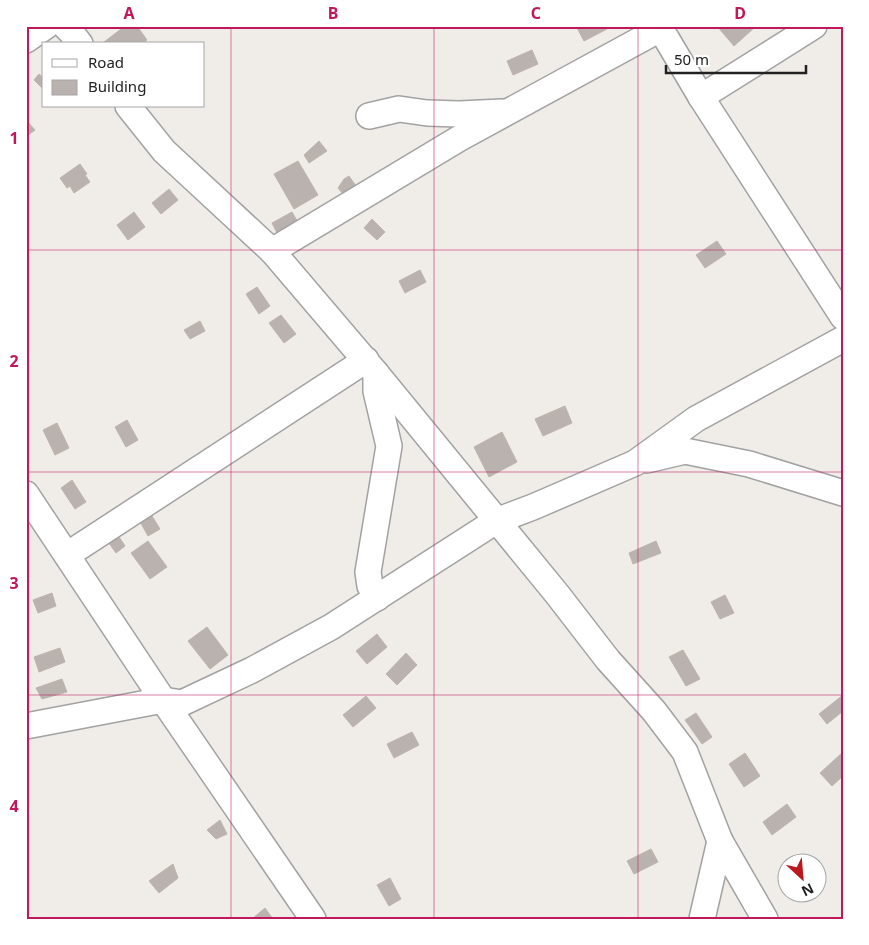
<svg xmlns="http://www.w3.org/2000/svg" width="869" height="945" font-family="'Noto Sans',sans-serif">
<rect width="100%" height="100%" fill="#f0ede9"/>
<g fill="#b9b2ae" stroke="#c0b4ac">
<polygon points="125,26 137,26 147,40 142,44 105,44 104,42"/>
<polygon points="576,26 606,26 607,29 584,41"/>
<polygon points="717,26 752,26 754,28 734,46"/>
<polygon points="532,50 538,64 513,75 507,61"/>
<polygon points="39,74 44,78 44,90 34,80"/>
<polygon points="26,120 35,130 27,136 26,135"/>
<polygon points="319,141 327,151 309,163 304,155"/>
<polygon points="298,161 318,195 294,209 274,174"/>
<polygon points="80,164 87,174 85,175 90,182 74,193 70,186 67,188 60,178"/>
<polygon points="349,176 356,186 343,194 338,188 344,179"/>
<polygon points="169,189 178,200 161,214 152,203"/>
<polygon points="134,212 145,227 128,240 117,225"/>
<polygon points="292,212 299,224 278,235 272,223"/>
<polygon points="372,219 385,232 377,240 364,228"/>
<polygon points="717,241 726,254 705,268 696,255"/>
<polygon points="420,270 426,282 405,293 399,281"/>
<polygon points="257,287 270,306 259,314 246,294"/>
<polygon points="281,315 296,334 284,343 269,323"/>
<polygon points="200,321 205,331 190,339 184,330"/>
<polygon points="565,406 572,423 543,436 535,419"/>
<polygon points="127,420 138,440 126,447 115,427"/>
<polygon points="57,423 69,448 55,455 43,430"/>
<polygon points="502,432 517,462 489,477 474,447"/>
<polygon points="72,480 86,502 75,509 61,488"/>
<polygon points="149,511 160,529 148,536 138,518"/>
<polygon points="116,532 125,546 116,553 106,539"/>
<polygon points="148,541 167,567 150,579 131,553"/>
<polygon points="656,541 661,553 633,564 629,553"/>
<polygon points="52,593 56,606 38,613 33,600"/>
<polygon points="725,595 734,613 720,619 711,602"/>
<polygon points="207,627 228,655 210,669 188,641"/>
<polygon points="377,634 387,647 367,664 356,651"/>
<polygon points="60,648 65,662 39,672 34,657"/>
<polygon points="683,650 700,679 686,686 669,657"/>
<polygon points="406,653 417,665 397,685 386,674"/>
<polygon points="62,679 67,692 42,699 36,688"/>
<polygon points="843,695 843,711 827,724 819,714"/>
<polygon points="366,696 376,708 353,727 343,715"/>
<polygon points="696,713 712,737 702,744 685,720"/>
<polygon points="412,732 419,745 394,758 387,744"/>
<polygon points="843,752 843,776 832,786 820,773"/>
<polygon points="745,753 760,776 744,787 729,764"/>
<polygon points="787,804 796,817 772,835 763,822"/>
<polygon points="220,820 227,834 216,839 207,830"/>
<polygon points="651,849 658,862 634,874 627,861"/>
<polygon points="173,864 178,878 159,893 149,881"/>
<polygon points="390,878 401,899 389,906 377,885"/>
<polygon points="265,908 273,919 252,919"/>
</g>
<g fill="none" stroke-linecap="round" stroke-linejoin="round">
<defs>
<g id="minor">
<polyline points="65,26 71,32 80,44"/>
<polyline points="659,26 701,97 843,317"/>
<polyline points="26,40 46,26"/>
<polyline points="701,97 814,26"/>
<polyline points="128,106 164,151 272,251 376,373 557,594 608,660 654,711 685,752 720,841 765,919"/>
<polyline points="369,116 399,109 427,113 459,114 502,112"/>
<polyline points="272,251 460,138 660,29"/>
<polyline points="376,373 376,391 389,446 368,572 370,586 377,598"/>
<polyline points="647,460 685,451 749,464 843,493"/>
<polyline points="26,494 163,700 313,919"/>
<polyline points="67,555 366,360"/>
<polyline points="26,726 163,700 182,703 252,670 331,627 496,521 533,507 635,463 696,419 843,339"/>
<polyline points="702,919 720,841"/>
</g>
</defs>
<use href="#minor" stroke="#a2a2a2" stroke-width="28"/>
<use href="#minor" stroke="#fff" stroke-width="25"/>
</g>
<path fill="none" stroke="#c2185b" stroke-width="1" stroke-opacity="0.55" d="M 231,26 L 231,919M 434,26 L 434,919M 638,26 L 638,919M 26,250 L 843,250M 26,472 L 843,472M 26,695 L 843,695"/>
<rect width="869" height="945" fill="none" stroke="#ffffff" stroke-width="55"/>
<rect x="42" y="42" width="162" height="65" fill="#ffffff" stroke="#a6a6a6"/>
<rect x="52" y="59" width="25" height="8" fill="#ffffff" stroke="#a6a6a6"/>
<text x="88" y="68" font-size="15" fill="#212121">Road</text>
<rect x="52" y="80" width="25" height="15" fill="#b9b2ae" stroke="#a6a6a6"/>
<text x="88" y="92" font-size="15" fill="#212121">Building</text>
<g transform="translate(802 878) rotate(154)"><circle r="24" fill="#ffffff" stroke="#a6a6a6"/>
<path d="M0-4L9 19L0 12L-9 19Z" fill="#bb171e"/>
<text y="-8" font-size="14" font-weight="bold" text-anchor="middle" fill="#212121">N</text>
</g>
<path d="M666 65v8h140v-8" fill="none" stroke="#212121" stroke-width="2.5"/>
<text x="674" y="65" font-size="15" fill="#212121" stroke="#ffffff" stroke-width="4" paint-order="stroke">50 m</text>
<rect x="28" y="28" width="814" height="890" fill="none" stroke="#c2185b" stroke-width="2"/>
<g font-size="16" text-anchor="middle" font-weight="bold" fill="#c2185b">
<text x="129" y="19">A</text>
<text x="333" y="19">B</text>
<text x="536" y="19">C</text>
<text x="740" y="19">D</text>
<text x="14" y="144">1</text>
<text x="14" y="367">2</text>
<text x="14" y="589">3</text>
<text x="14" y="812">4</text>
</g>
</svg>
